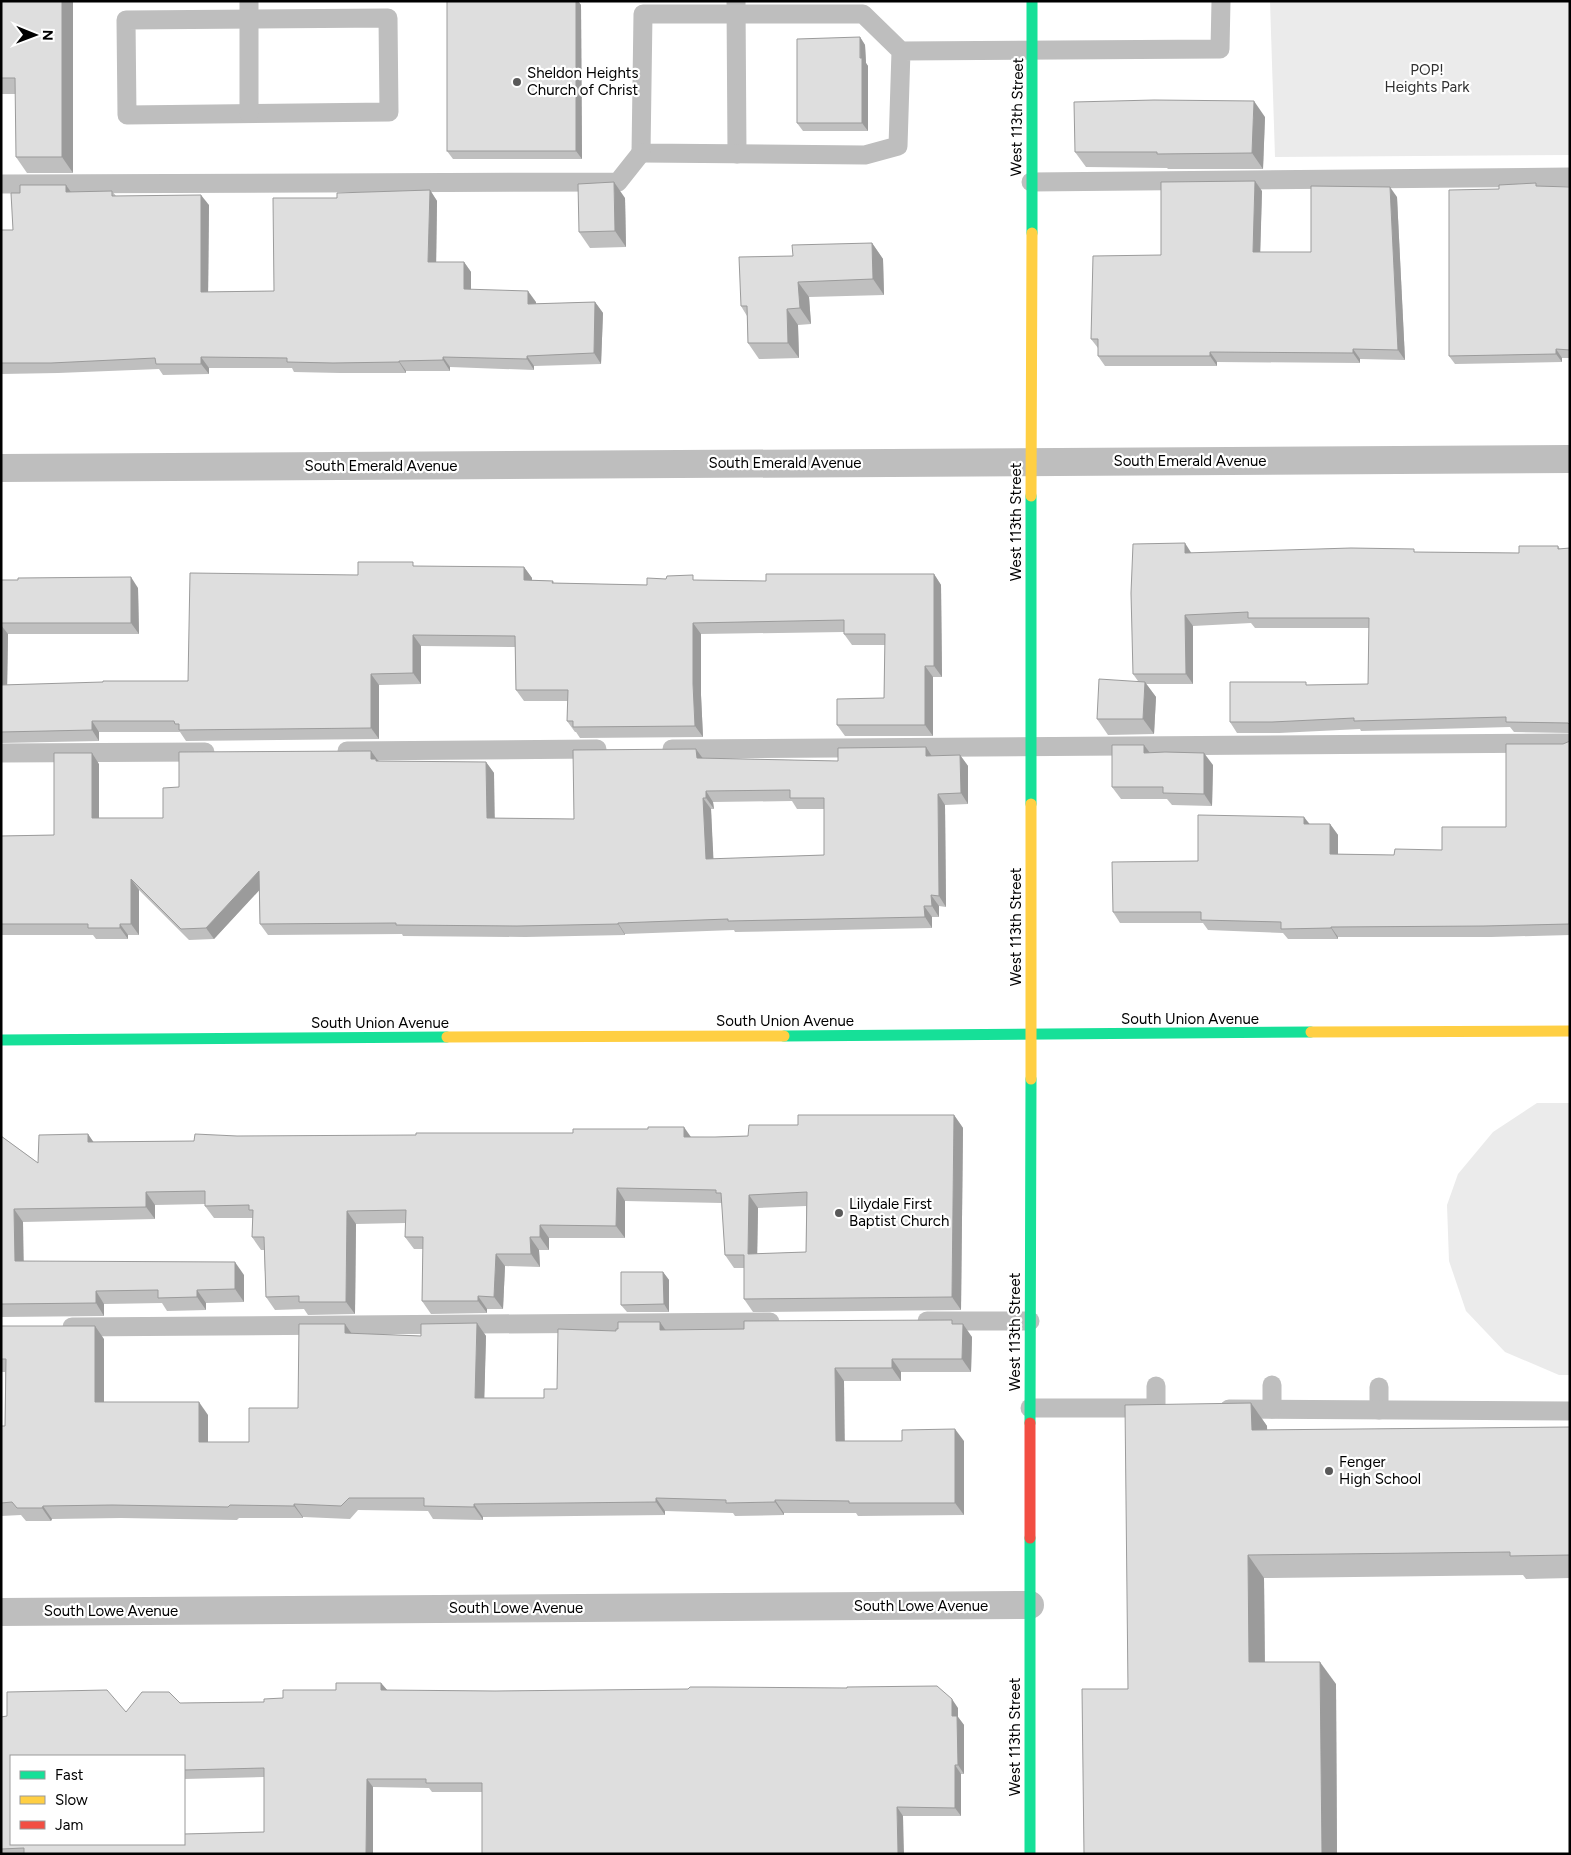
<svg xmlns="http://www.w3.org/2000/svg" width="1571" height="1855" font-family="Figtree,sans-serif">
<rect width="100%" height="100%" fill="#fff"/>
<g fill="#ebebeb">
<polygon points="1270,1 1570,1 1570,155 1275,157"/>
<polygon points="1537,1103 1570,1103 1570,1375 1559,1375 1505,1352 1466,1311 1449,1261 1447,1205 1458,1174 1493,1132"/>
</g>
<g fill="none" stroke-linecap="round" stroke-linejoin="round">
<g stroke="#bebebe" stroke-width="19">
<polyline points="736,1 737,154"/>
<polygon points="388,18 389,112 127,115 126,20"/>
<polyline points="901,51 898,146 865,155 641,153 643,14 863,14 901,51 1220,49 1221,1"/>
<polyline points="249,113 249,1"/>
<polyline points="1031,182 1570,177"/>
<polyline points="1,184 618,182 641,153"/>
<polyline points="672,749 1570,743"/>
<polyline points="347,751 597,749"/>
<polyline points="1,753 205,752"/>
<polyline points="927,1321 1030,1321"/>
<polyline points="72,1327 770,1322"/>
<polyline points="1156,1386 1156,1408"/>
<polyline points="1379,1387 1379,1410"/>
<polyline points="1030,1408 1151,1408"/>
<polyline points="1229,1409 1570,1411"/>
<polyline points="1272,1409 1272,1385"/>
</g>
<g stroke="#bebebe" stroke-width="28">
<polyline points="1,468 1570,459"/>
<polyline points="1,1612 1030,1605"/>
</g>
<g stroke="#16e098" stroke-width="11">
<polyline points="1032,233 1032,1"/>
<polyline points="1031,804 1031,496"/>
<polyline points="784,1036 1311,1032"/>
<polyline points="1,1040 447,1037"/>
<polyline points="1030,1423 1031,1079"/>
<polyline points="1030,1854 1030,1538"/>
</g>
<g stroke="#ffcf43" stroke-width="11">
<polyline points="1031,496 1032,233"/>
<polyline points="1311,1032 1570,1031"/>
<polyline points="447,1037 784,1036"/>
<polyline points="1031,1079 1031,804"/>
</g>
<polyline stroke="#f24e42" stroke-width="11" points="1030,1538 1030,1423"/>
</g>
<g fill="#bfbfbf" fill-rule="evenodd">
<polygon points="1,1 73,173 27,173 16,157 16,94 1,94"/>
<polygon points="447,1 578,1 581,5 582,159 453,159 447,151"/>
<polygon points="860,37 865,45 866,63 868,66 868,131 803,131 797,123"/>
<polygon points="1265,117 1263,169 1168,169 1167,168 1086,167 1075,152"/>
<polygon points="66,185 71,192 112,191 116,196 209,205 208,292 274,291 337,198 430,190 437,201 436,262 464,262 471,272 471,290 536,302 536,304 595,302 603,313 601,364 534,366 534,370 450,367 450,371 406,371 406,373 340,373 294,372 292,368 209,368 209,374 163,375 159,369 58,373 1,374 1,230 13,230"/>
<polygon points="1539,186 1570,187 1570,358 1562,358 1562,362 1455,364 1449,356 1499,189"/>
<polygon points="1262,191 1260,252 1311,252 1397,197 1405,360 1360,359 1360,363 1217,362 1217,366 1105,366 1098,356 1098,348 1091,339 1161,255"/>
<polygon points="625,198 626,247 590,248 579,232"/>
<polygon points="872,243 883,259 884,295 809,297 811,324 798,325 799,358 759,359 748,343 747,316 741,306 793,256"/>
<polygon points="1558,546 1560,549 1570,548 1570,733 1514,732 1510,727 1361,731 1360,729 1279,733 1237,733 1230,722 1308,685 1368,684 1369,628 1255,628 1251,623 1193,626 1193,684 1146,684 1156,697 1154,734 1108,735 1097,719 1138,681 1133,674 1192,553 1417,552 1519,553"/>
<polygon points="416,567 524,567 532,578 532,580 553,581 554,583 647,585 697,580 766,581 934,574 941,585 942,677 933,677 933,736 845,736 837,725 884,698 885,645 852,645 844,634 844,632 701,634 701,695 703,737 580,738 576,732 575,732 567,721 568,701 524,701 516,690 515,647 421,646 421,684 379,685 379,739 186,741 180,732 99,732 99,741 1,743 1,580 138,588 139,634 8,634 7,685 188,681 358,575"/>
<polygon points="1570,741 1570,935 1491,937 1338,937 1338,939 1288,939 1283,933 1208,930 1203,923 1120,923 1113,912 1198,861 1310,824 1330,824 1338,835 1338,854 1394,855 1442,850 1506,827 1563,744"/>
<polygon points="1144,745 1150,753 1213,765 1212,806 1172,805 1167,799 1121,799 1112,787"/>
<path d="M 926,747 L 932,756 L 960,755 L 968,766 L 968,804 L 945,805 L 946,907 L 939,906 L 939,917 L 932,917 L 932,928 L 735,932 L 734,930 L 625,934 L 625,935 L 525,937 L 403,936 L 402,934 L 268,935 L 260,924 L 259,890 L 214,939 L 189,940 L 139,890 L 139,935 L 128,935 L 128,939 L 96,939 L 93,935 L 1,935 L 1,836 L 54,835 L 99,764 L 99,818 L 163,818 L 179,787 L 371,751 L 379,761 L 486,762 L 494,773 L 494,818 L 574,819 L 703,758 L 838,761 ZM 792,801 L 797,809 L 824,809 L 824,855 L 713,859 L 711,809 L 714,809 L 713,802 Z"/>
<path d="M 954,1115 L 963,1128 L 961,1310 L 753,1312 L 744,1299 L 744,1268 L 734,1268 L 725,1255 L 722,1203 L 625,1201 L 625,1238 L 549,1238 L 549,1250 L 539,1250 L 540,1267 L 505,1266 L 503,1309 L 487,1309 L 487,1313 L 431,1314 L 422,1301 L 423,1249 L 414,1249 L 405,1237 L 406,1223 L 356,1224 L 355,1314 L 308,1315 L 304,1309 L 275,1310 L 266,1297 L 264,1250 L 261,1250 L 252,1237 L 253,1218 L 214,1218 L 205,1206 L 205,1204 L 155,1205 L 155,1219 L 23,1222 L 23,1261 L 244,1275 L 244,1302 L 206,1303 L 206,1310 L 167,1311 L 162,1303 L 104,1304 L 104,1316 L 1,1317 L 1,1136 L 38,1163 L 88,1134 L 93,1142 L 194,1141 L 237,1136 L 715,1137 L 748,1136 L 798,1125 ZM 806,1206 L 806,1252 L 757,1254 L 758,1208 Z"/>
<polygon points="663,1272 669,1280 669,1312 627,1312 621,1305"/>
<polygon points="952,1320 955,1324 972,1337 971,1372 901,1372 901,1381 844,1381 844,1441 964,1441 964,1515 858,1516 856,1513 784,1513 784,1515 735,1516 733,1513 665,1511 665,1515 483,1517 483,1520 433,1519 428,1511 358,1510 350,1519 303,1517 303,1518 239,1518 237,1520 121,1518 52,1519 51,1521 26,1521 21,1515 1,1516 1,1426 5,1426 5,1372 1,1372 1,1326 104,1339 104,1402 208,1415 208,1442 249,1442 298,1408 345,1324 352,1333 421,1336 477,1323 486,1336 484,1398 544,1398 557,1389 616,1331 660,1322 666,1330 744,1329"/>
<polygon points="1251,1403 1267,1426 1267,1430 1570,1427 1570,1578 1526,1579 1523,1575 1264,1578 1265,1662 1336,1684 1337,1854 1084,1854 1128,1689"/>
<path d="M 381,1683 L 387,1690 L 958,1708 L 958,1717 L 964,1725 L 964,1774 L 961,1774 L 961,1816 L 903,1816 L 482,1792 L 432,1792 L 429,1788 L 373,1787 L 373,1854 L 1,1854 L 1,1717 L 126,1712 L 180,1703 L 264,1702 L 283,1698 L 336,1690 ZM 11,1756 L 184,1756 L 184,1779 L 264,1777 L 264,1832 L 184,1834 L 184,1791 L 184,1844 Z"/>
</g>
<g fill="#9b9b9b">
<polygon points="62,1 73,1 73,173 62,157"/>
<polygon points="576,1 578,1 581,5 582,159 576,151"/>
<polygon points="860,37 865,45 866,63 868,66 868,131 862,123"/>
<polygon points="1254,101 1265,117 1263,169 1252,153"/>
<polygon points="1255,181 1262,191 1260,262 1253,252"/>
<polygon points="614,182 625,198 626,247 615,231"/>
<polygon points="66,185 73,195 66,192"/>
<polygon points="1390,187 1397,197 1405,360 1398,350"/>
<polygon points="430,190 437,201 436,273 428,262"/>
<polygon points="201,195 209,205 208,303 201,292"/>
<polygon points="872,243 883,259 884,295 873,279"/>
<polygon points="464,262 471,272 471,300 464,289"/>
<polygon points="798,282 809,297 811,324 800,308"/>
<polygon points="528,291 536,302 535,314 528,304"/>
<polygon points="595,302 603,313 601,364 594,353"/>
<polygon points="787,309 798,325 799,358 788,343"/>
<polygon points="1353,349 1360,359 1360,363 1353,353"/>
<polygon points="1556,349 1562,358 1562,362 1556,354"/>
<polygon points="1210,352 1217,362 1217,366 1210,356"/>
<polygon points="527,356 534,366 534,370 527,359"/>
<polygon points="201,357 209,368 209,374 201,364"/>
<polygon points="443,357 450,367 450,371 443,360"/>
<polygon points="399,361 406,371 406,373 399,362"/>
<polygon points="1185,543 1192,554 1185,553"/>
<polygon points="524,567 532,578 532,591 524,580"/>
<polygon points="934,574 941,585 942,677 934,666"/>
<polygon points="131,577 138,588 139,634 131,623"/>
<polygon points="1185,615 1193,626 1193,684 1186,674"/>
<polygon points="693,623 701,634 701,695 703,737 695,726 693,684"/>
<polygon points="1,625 8,634 7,696 1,687"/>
<polygon points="413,635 421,646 421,684 413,673"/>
<polygon points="925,666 933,677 933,736 925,725"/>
<polygon points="371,674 379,685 379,739 371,728"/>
<polygon points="1145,682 1156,697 1154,734 1143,719"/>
<polygon points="92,721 99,732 99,741 92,730"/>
<polygon points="1144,745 1153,757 1144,753"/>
<polygon points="926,747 933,758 926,756"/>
<polygon points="696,749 704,760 697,758"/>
<polygon points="371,751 379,762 384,772 371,759"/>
<polygon points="92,753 99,764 99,828 92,818"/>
<polygon points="1204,753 1213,765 1212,806 1204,794"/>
<polygon points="960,755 968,766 968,804 961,793"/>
<polygon points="486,762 494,773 495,829 487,818"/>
<polygon points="706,791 713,802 714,809 706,798"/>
<polygon points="938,794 945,805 946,907 939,896"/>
<polygon points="703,798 711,809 714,870 706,859"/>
<polygon points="1304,817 1312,827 1304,824"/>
<polygon points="1330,824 1338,835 1338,864 1330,854"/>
<polygon points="259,871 267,882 214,939 206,928"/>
<polygon points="131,879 139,890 139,935 131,924"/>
<polygon points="931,895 939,906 939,917 932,906"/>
<polygon points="924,906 932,917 932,928 925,917"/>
<polygon points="618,923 625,934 625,935 618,924"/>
<polygon points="120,924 128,935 128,939 120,928"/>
<polygon points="1331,927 1338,937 1338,939 1331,928"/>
<polygon points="954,1115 963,1128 961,1310 952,1297"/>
<polygon points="684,1127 693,1140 684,1137"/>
<polygon points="88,1134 97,1147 88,1142"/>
<polygon points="617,1188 625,1201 625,1238 616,1226"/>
<polygon points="146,1192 155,1205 155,1219 146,1207"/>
<polygon points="749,1195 758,1208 757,1267 748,1254"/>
<polygon points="14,1209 23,1222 24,1274 15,1261"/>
<polygon points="347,1211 356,1224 355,1314 346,1302"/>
<polygon points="540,1225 549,1238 549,1250 540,1237"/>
<polygon points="530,1237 539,1250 540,1267 531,1254"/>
<polygon points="496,1254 505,1266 503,1309 494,1297"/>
<polygon points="235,1262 244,1275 244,1302 235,1289"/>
<polygon points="663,1272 669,1280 669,1312 664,1304"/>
<polygon points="197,1290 206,1303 206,1310 197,1297"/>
<polygon points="96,1291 104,1304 104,1316 96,1303"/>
<polygon points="478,1296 487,1309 487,1313 478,1301"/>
<polygon points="660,1322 669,1335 660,1330"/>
<polygon points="477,1323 486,1336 484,1411 475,1398"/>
<polygon points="345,1324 354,1337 345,1333"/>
<polygon points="963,1324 972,1337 971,1372 962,1359"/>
<polygon points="95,1326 104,1339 104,1414 95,1402"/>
<polygon points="892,1359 901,1372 901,1381 892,1368"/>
<polygon points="835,1368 844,1381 845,1454 836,1441"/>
<polygon points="199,1402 208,1415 208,1455 199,1442"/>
<polygon points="1251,1403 1267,1426 1268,1453 1252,1430"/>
<polygon points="955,1429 964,1441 964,1515 955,1503"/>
<polygon points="656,1498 665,1511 665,1515 656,1502"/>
<polygon points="775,1500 784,1513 784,1515 775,1502"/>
<polygon points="294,1504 303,1517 303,1518 294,1506"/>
<polygon points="474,1504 483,1517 483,1520 474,1507"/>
<polygon points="43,1506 52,1519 51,1521 42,1508"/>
<polygon points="1248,1555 1264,1578 1265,1685 1249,1662"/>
<polygon points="1320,1662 1336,1684 1337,1854 1322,1854"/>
<polygon points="381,1683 388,1691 381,1690"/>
<polygon points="952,1699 958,1708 958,1717 964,1725 964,1774 958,1765 952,1716"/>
<polygon points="955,1765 961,1774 961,1816 955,1808"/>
<polygon points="367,1779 373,1787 373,1854 366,1854"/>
<polygon points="897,1807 903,1816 904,1854 898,1854"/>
</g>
<g fill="#dedede" stroke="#9b9b9b" fill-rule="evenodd">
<polygon points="1,1 62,1 62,157 16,157 15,78 1,78"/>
<rect x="447" y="1" width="129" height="150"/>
<polygon points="860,37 860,58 862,58 862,123 797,123 797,39"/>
<polygon points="1154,100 1254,101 1252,153 1157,154 1157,152 1075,152 1074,102"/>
<polygon points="1255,181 1253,252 1311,252 1311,186 1390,187 1398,350 1353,349 1353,353 1210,352 1210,356 1098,356 1098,339 1091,339 1093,256 1161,255 1161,182"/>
<polygon points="614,182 615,231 579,232 578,184"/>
<polygon points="1536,183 1536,186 1570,187 1570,350 1556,349 1556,354 1449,356 1449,190 1499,189 1499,185"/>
<polygon points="20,185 66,185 66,192 112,191 112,196 201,195 201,292 274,291 273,198 337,198 337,193 430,190 428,262 464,262 464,289 528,291 528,304 595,302 594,353 527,356 527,359 443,357 443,360 399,361 399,362 333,363 287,362 287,358 201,357 201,364 156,364 155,358 51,363 1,363 1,230 13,230 11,193 20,193"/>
<polygon points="872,243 873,279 798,282 800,308 787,309 788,343 748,343 747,306 741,306 739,257 793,256 792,245"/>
<polygon points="1185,543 1185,553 1351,548 1414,549 1414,552 1519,553 1519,546 1558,546 1558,549 1570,548 1570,725 1568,723 1506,722 1506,717 1354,721 1354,718 1272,722 1230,722 1230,682 1306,682 1306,685 1368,684 1369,618 1248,618 1248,612 1185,615 1186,674 1133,674 1131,593 1133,544"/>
<polygon points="358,562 413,562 413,566 524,567 524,580 553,581 552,583 647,585 647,578 666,579 667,576 693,575 693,580 766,581 766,574 934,574 934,666 925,666 925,725 837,725 837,699 884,698 885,634 844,634 844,620 693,623 693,684 695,726 573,727 573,721 567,721 568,690 516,690 515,636 413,635 413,673 371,674 371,728 179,730 179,724 175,724 174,721 92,721 92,730 1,732 1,685 103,682 103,681 188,681 190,573 358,575"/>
<polygon points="131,577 131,623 1,623 1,580 18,580 18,578"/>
<polygon points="1099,679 1145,682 1143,719 1097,719"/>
<polygon points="1570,741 1569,924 1484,926 1331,927 1331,928 1281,929 1281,922 1201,920 1201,912 1113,912 1112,862 1198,861 1198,815 1304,817 1304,824 1330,824 1330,854 1394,855 1395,849 1442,850 1442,827 1506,827 1506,744 1563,744"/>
<polygon points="1112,745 1144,745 1144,753 1165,752 1204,753 1204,794 1163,793 1163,787 1112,787"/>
<path d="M 926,747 L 926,756 L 960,755 L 961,793 L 938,794 L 939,896 L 931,895 L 932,906 L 924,906 L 925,917 L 728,921 L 728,919 L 618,923 L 618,924 L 517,926 L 396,925 L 396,923 L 260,924 L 259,871 L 206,928 L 181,929 L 131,879 L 131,924 L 120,924 L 120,928 L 88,928 L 88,924 L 1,924 L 1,836 L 54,835 L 54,753 L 92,753 L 92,818 L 163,818 L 163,788 L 179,787 L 179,752 L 371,751 L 371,759 L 376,759 L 376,761 L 486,762 L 487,818 L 574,819 L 573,750 L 696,749 L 697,758 L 838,761 L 838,748 ZM 790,790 L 790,798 L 824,798 L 824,855 L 706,859 L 703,798 L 706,798 L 706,791 Z"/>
<path d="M 798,1115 L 954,1115 L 952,1297 L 744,1299 L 744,1255 L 725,1255 L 721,1193 L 716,1193 L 716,1190 L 617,1188 L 616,1226 L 540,1225 L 540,1237 L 530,1237 L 531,1254 L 496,1254 L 494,1297 L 478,1296 L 478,1301 L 422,1301 L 423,1237 L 405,1237 L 406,1210 L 347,1211 L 346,1302 L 299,1302 L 299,1296 L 266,1297 L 264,1237 L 252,1237 L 253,1210 L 249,1210 L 249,1205 L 205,1206 L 205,1191 L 146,1192 L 146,1207 L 14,1209 L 15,1261 L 235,1262 L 235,1289 L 197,1290 L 197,1297 L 158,1298 L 158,1290 L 96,1291 L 96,1303 L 1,1304 L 1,1136 L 38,1163 L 39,1135 L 88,1134 L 88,1142 L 194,1141 L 195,1134 L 237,1136 L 416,1135 L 416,1133 L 573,1133 L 573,1129 L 648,1129 L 648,1127 L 684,1127 L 684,1137 L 715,1137 L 748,1136 L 749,1125 L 798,1125 ZM 807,1192 L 806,1252 L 748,1254 L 749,1195 Z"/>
<polygon points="621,1272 663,1272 664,1304 621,1305"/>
<polygon points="952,1320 952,1324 963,1324 962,1359 892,1359 892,1368 835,1368 836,1441 902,1441 902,1430 955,1429 955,1503 849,1503 849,1501 775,1500 775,1502 726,1503 726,1500 656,1498 656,1502 474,1504 474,1507 424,1506 424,1498 349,1498 341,1506 294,1504 294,1506 230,1505 228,1507 112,1505 43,1506 42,1508 17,1508 12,1502 1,1503 1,1426 5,1426 6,1359 1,1359 1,1326 95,1326 95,1402 199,1402 199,1442 249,1442 249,1408 298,1408 299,1324 345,1324 345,1333 421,1336 421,1324 477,1323 475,1398 544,1398 544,1389 557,1389 558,1329 616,1331 616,1329 618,1329 618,1322 660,1322 660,1330 744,1329 744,1321"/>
<polygon points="1251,1403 1252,1430 1570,1427 1570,1555 1510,1556 1510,1552 1248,1555 1249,1662 1320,1662 1322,1854 1084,1854 1082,1689 1128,1689 1125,1405"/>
<path d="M 336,1683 L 381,1683 L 381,1690 L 495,1691 L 688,1689 L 690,1687 L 712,1687 L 847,1688 L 847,1687 L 937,1686 L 952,1699 L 952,1716 L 957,1716 L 958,1765 L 955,1765 L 955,1808 L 897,1807 L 898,1854 L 482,1854 L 482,1783 L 426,1783 L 426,1779 L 367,1779 L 366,1854 L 24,1854 L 24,1848 L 1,1849 L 1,1717 L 7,1716 L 7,1692 L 107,1690 L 126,1712 L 142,1692 L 169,1692 L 180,1703 L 264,1702 L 264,1699 L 283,1698 L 283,1690 L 336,1690 ZM 11,1756 L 184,1756 L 184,1770 L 264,1768 L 264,1832 L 184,1834 L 184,1844 L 11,1844 Z"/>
</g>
<g fill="#595959" stroke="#fff" stroke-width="2">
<circle cx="517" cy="82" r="5"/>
<circle cx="839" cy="1213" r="5"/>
<circle cx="1329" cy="1471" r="5"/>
</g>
<g text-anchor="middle" stroke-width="4.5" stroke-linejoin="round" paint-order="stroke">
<g font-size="15" fill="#313131" stroke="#fff">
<text x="1427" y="75">POP!<tspan x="1427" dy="17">Heights Park</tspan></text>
</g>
<g font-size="15" fill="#000" stroke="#fff" text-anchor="start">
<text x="527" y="78">Sheldon Heights<tspan x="527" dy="17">Church of Christ</tspan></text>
<text x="849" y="1209">Lilydale First<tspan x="849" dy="17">Baptist Church</tspan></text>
<text x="1339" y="1467">Fenger<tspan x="1339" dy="17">High School</tspan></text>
</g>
<g font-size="15" fill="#000" stroke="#fff">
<text transform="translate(1017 117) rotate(-89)" y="5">West 113th Street</text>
<text x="1190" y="466">South Emerald Avenue</text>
<text x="785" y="468">South Emerald Avenue</text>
<text x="381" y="471">South Emerald Avenue</text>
<text transform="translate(1016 522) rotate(-90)" y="5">West 113th Street</text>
<text transform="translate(1016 927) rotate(-90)" y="5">West 113th Street</text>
<text x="1190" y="1024">South Union Avenue</text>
<text x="785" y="1026">South Union Avenue</text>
<text x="380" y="1028">South Union Avenue</text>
<text transform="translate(1015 1332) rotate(-90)" y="5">West 113th Street</text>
<text x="921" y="1611">South Lowe Avenue</text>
<text x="516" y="1613">South Lowe Avenue</text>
<text x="111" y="1616">South Lowe Avenue</text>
<text transform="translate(1015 1737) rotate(-90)" y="5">West 113th Street</text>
</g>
</g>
<rect width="1571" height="1855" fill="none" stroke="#000000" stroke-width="5"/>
<rect x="10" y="1755" width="175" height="90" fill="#ffffff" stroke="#999999"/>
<rect x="20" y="1771" width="25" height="8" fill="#16e098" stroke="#999999"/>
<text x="55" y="1780" font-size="15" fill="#000000">Fast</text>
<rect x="20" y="1796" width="25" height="8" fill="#ffcf43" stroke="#999999"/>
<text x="55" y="1805" font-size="15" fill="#000000">Slow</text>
<rect x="20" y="1821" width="25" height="8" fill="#f24e42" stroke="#999999"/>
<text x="55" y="1830" font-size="15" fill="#000000">Jam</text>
<g transform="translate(35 35) rotate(91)" stroke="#ffffff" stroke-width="4" paint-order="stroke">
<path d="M0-4L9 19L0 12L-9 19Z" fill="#000000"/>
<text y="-8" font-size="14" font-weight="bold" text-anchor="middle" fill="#000000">N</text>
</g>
</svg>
